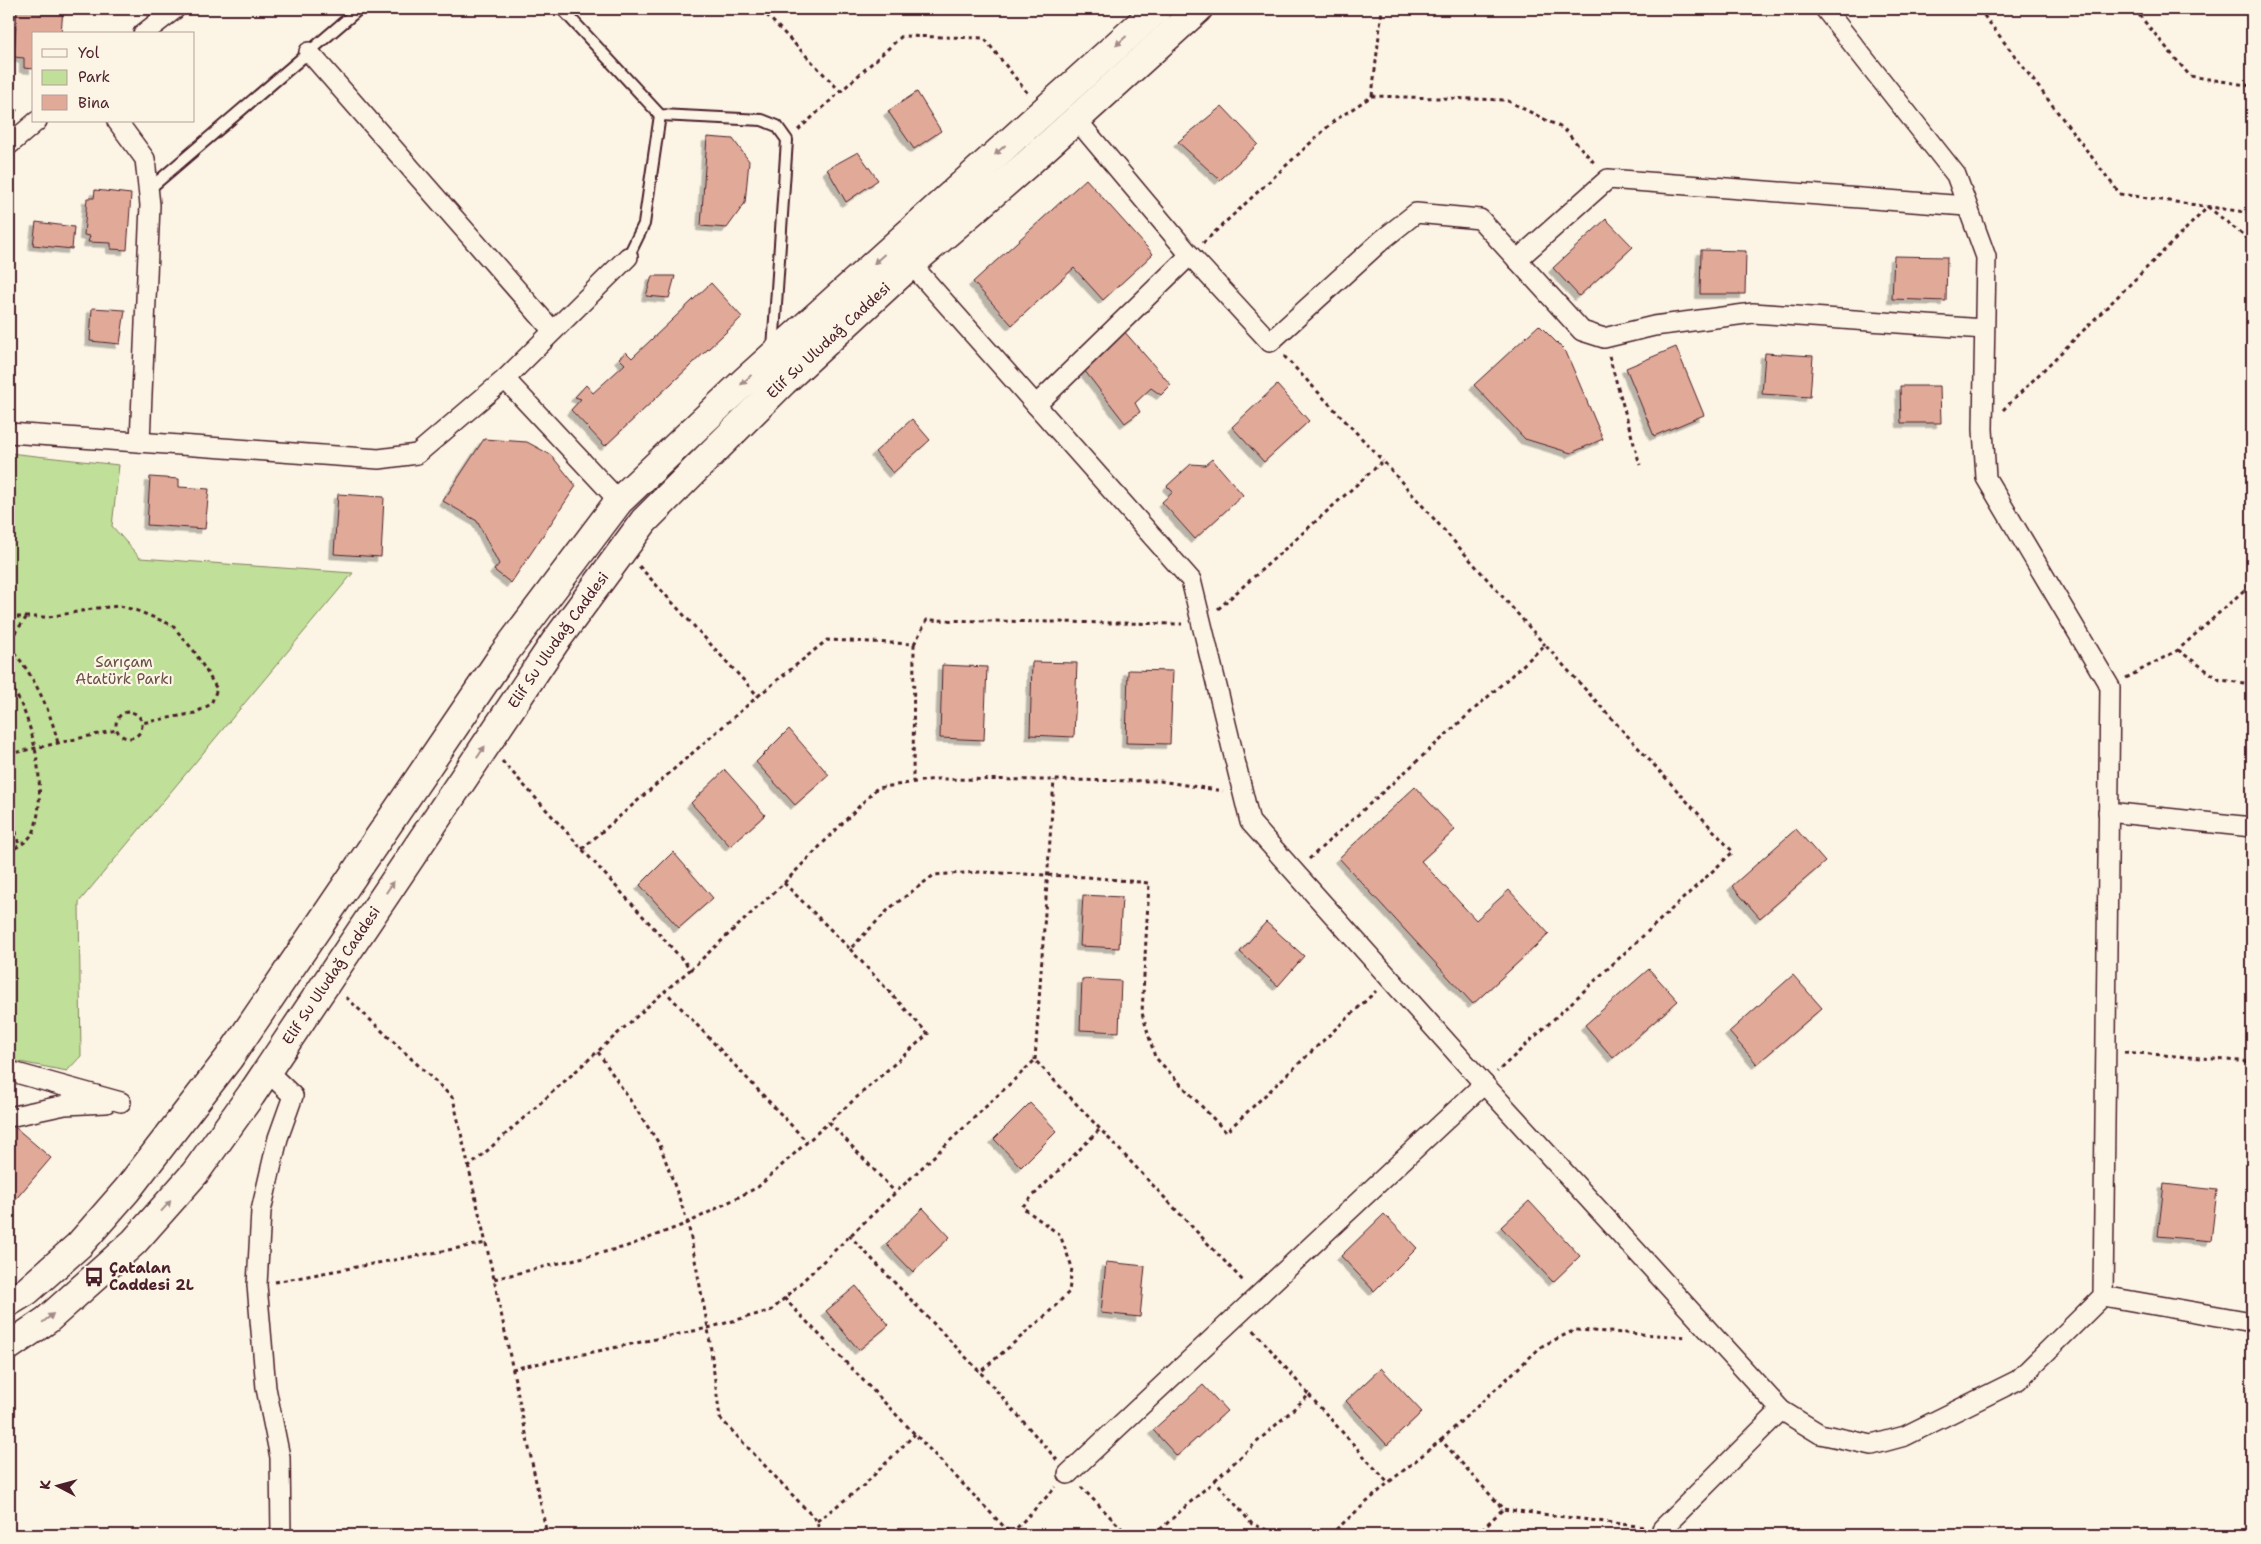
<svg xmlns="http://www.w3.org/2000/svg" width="2261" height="1544" font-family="'Shantell Sans',sans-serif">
<defs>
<filter id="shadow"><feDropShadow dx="-4.5" dy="4.5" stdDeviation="0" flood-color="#0004"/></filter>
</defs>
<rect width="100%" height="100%" fill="#fcf5e5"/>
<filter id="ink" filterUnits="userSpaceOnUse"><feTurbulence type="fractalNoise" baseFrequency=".02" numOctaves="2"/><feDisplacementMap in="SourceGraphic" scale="10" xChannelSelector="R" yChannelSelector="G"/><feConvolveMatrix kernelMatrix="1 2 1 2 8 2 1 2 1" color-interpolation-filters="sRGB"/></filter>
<g filter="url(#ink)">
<polygon fill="#c0df98" stroke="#857f62" points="9,453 119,465 112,526 140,558 353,573 79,902 81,1056 67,1071 9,1060"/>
<g fill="#e1aa98" stroke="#4a1f2b" filter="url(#shadow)">
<polygon points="17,9 63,9 61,34 34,34 34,69 24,68 24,58 14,57"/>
<polygon points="917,92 941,131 914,149 888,111"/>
<polygon points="1222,106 1258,144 1220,180 1178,142"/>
<polygon points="707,137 733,139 749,161 745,203 727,228 701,226"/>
<polygon points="858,152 878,180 846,202 827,169"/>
<polygon points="1086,179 1153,254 1103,300 1074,268 1012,325 973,282"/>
<polygon points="95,190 131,194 127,250 111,249 111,243 88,242 90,236 84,235 87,198 94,198"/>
<polygon points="1606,219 1633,247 1579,296 1553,268"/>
<polygon points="36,222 74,227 72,249 33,245"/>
<polygon points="1701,250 1746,251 1745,294 1700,294"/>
<polygon points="1894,256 1947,257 1946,301 1892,299"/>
<polygon points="652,276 675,276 669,298 646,296"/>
<polygon points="711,283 742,317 605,446 571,410 581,399 575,397 586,385 593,393 625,364 619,358 626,352 632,358"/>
<polygon points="92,308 125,310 120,344 90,341"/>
<polygon points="1539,325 1566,352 1603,439 1571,453 1525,439 1474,385"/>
<polygon points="1123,330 1171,385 1161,395 1151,388 1135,403 1140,412 1125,423 1081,366"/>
<polygon points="1676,347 1704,415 1654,436 1626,368"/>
<polygon points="1765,353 1813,356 1810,397 1762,394"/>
<polygon points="1277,385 1309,421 1264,462 1232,427"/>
<polygon points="1900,386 1940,386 1941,423 1901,423"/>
<polygon points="912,419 930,440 893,473 875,452"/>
<polygon points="484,439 527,442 551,455 576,486 511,583 494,570 499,564 477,521 443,501"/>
<polygon points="1212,459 1243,495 1195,539 1162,502 1173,492 1167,486 1191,464 1205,465"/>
<polygon points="150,477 179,479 179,487 209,489 205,529 147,525"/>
<polygon points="338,494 384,497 381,557 334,554"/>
<polygon points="1032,662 1077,663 1074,737 1030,735"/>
<polygon points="942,665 987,667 984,740 940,738"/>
<polygon points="1128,670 1173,671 1170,744 1126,743"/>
<polygon points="789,729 829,775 795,805 756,762"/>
<polygon points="725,770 765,815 730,846 691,803"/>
<polygon points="1415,787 1455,830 1421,861 1476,920 1509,890 1549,934 1473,1004 1339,858"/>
<polygon points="1796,829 1825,862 1760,918 1732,886"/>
<polygon points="673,852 713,898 679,928 640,885"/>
<polygon points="1083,895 1122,897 1119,948 1080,946"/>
<polygon points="1266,922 1304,956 1278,986 1240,952"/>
<polygon points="1649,969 1678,1001 1613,1058 1585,1025"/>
<polygon points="1793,975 1822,1008 1757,1064 1729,1032"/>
<polygon points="1082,979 1121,981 1119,1032 1080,1030"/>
<polygon points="1030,1103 1057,1131 1021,1167 994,1139"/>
<polygon points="9,1122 51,1158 9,1207"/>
<polygon points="2164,1184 2217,1190 2211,1241 2158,1236"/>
<polygon points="1529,1201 1580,1256 1553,1282 1501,1227"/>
<polygon points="923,1208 950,1237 913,1272 886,1244"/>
<polygon points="1384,1214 1417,1248 1374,1291 1341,1256"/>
<polygon points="1106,1262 1145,1266 1140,1317 1101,1313"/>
<polygon points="856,1286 889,1325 859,1350 826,1311"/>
<polygon points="1381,1368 1422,1412 1387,1445 1346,1401"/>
<polygon points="1203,1385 1227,1411 1177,1456 1153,1430"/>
</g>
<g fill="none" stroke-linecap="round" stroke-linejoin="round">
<defs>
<g id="lane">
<polyline points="562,9 660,115 762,120 777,126 787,140 773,349"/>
<polyline points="148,190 359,9"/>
<polyline points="628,257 644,224 660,115"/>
</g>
<g id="street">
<polyline points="143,34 175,9"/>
<polyline points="309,52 553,331"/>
<polyline points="1076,119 1190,255 1270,342 1382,240 1416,213 1480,219 1582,331 1604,338 1654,326 1753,313 1984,329"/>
<polyline points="117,121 145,159 150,205 140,442"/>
<polyline points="9,145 37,121"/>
<polyline points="1517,260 1608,179 1966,206"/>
<polyline points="911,264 1191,580 1250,822 1484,1084 1781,1410 1820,1434 1872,1445 1905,1436 2018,1380 2103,1296 2110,687 1986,478 1983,429 1986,257 1956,175 1825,9"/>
<polyline points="505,379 628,257"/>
<polyline points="1036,405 1190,255"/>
<polyline points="9,433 379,459 417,454 505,379 619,501"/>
<polyline points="2108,812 2252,827"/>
<polyline points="9,1071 121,1102"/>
<polyline points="267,1071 293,1096 278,1138 261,1211 257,1285 266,1388 280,1457 281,1535"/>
<polyline points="9,1117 65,1105 106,1103"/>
<polyline points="2103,1296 2252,1322"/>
<polyline points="1068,1474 1484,1084"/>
<polyline points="1667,1535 1662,1529 1781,1410"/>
</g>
<g id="secondary">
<polyline points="9,1302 27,1291 79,1245 127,1190 229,1058 503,655 619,501 746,380 1157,9"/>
<path id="s1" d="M 9,1346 L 47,1320 L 134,1242 L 195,1173 L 251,1095 L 555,642 L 644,521 L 783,382 L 911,264 L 1026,165 L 1198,9"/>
</g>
</defs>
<use href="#lane" stroke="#4a1f2b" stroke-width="14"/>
<use href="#street" stroke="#4a1f2b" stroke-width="22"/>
<use href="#secondary" stroke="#4a1f2b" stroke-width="31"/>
<g stroke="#4a1f2b" stroke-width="3" stroke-dasharray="4 4" stroke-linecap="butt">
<polyline points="761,9 841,92"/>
<polyline points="1979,9 2120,194 2252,213"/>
<polyline points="2134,9 2190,76 2252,86"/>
<polyline points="1372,96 1382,9"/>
<polyline points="9,102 18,113"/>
<polyline points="798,130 902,36 984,38 1029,95"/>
<polyline points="1203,243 1334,121 1372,96 1506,100 1564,129 1596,165"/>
<polyline points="1284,356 1383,461"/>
<polyline points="1609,356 1640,465"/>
<polyline points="2003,410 2208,207 2252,242"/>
<polyline points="639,566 758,696 827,640 914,644 913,782"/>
<polyline points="1218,609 1383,461 1545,645"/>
<polyline points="9,617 49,617 98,608 120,606 138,611 172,625 194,651 217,689 211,704 195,713 142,723"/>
<polyline points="914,644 927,620 1182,624"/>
<path d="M 9,647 C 31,669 52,713 58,744"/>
<polyline points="11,649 14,634 26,618"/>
<polyline points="2178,650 2220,680 2252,684"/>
<polyline points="2126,678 2178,650 2252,583"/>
<path d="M 9,683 C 33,717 45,778 37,819 C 36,823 35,830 33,833 C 27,842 18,847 9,851"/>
<circle cx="129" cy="725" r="13"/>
<polyline points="9,737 14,753"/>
<polyline points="9,754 116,730"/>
<polyline points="502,761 691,969 784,883 877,788 935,779 1160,781 1223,791"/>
<polyline points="9,800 19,846"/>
<polyline points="582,849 758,696"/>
<polyline points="1309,859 1545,645 1733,852 1497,1072"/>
<polyline points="784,883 850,949 890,908 934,875 979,872 1088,877 1149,883 1142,1013 1155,1057 1226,1132 1376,991"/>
<polyline points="850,949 928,1034 829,1122 895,1192"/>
<polyline points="691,969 665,991 807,1142"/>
<polyline points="346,997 453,1098 494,1279 547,1535"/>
<polyline points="598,1052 660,1145 688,1223 708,1328 720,1418 817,1521 820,1535"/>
<polyline points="2124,1052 2252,1062"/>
<polyline points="1035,1060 1054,780"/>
<polyline points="468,1168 665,991"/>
<polyline points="849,1235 980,1372"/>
<polyline points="494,1279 625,1247 688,1223 758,1187 829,1122"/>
<polyline points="275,1282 486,1243"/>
<polyline points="784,1298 1011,1534 1056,1487"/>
<polyline points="512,1369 708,1328 772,1310 1035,1060 1245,1283"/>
<polyline points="1309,1395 1388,1483"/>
<polyline points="1441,1440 1542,1346 1575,1330 1687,1337"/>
<polyline points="1057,1460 980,1372 1044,1317 1069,1292 1072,1267 1060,1235 1022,1207 1099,1130"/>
<polyline points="1215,1480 1309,1395 1252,1328"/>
<polyline points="1081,1487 1128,1535"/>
<polyline points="817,1521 863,1486 915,1434"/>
<polyline points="1154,1535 1215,1480 1252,1524 1279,1535"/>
<polyline points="1330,1535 1388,1483 1441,1440 1503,1509 1644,1527"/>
<polyline points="1476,1535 1502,1510"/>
</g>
<use href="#lane" stroke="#fcf5e5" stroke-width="10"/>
<use href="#street" stroke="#fcf5e5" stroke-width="19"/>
<use href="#secondary" stroke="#fcf5e5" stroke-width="28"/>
</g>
<defs><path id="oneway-solid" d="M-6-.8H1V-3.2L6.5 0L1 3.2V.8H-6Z" transform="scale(1.25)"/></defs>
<g fill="#a38a88">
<use href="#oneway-solid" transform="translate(1121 41) rotate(138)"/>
<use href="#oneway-solid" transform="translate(1000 150) rotate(138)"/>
<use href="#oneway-solid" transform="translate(879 259) rotate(138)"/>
<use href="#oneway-solid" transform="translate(746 380) rotate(137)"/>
<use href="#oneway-solid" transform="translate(481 752) rotate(-56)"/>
<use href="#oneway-solid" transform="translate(390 887) rotate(-56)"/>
<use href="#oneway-solid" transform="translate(166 1206) rotate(-48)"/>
<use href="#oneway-solid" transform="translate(48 1318) rotate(-39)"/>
</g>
</g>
<defs>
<symbol id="bus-bare" viewBox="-9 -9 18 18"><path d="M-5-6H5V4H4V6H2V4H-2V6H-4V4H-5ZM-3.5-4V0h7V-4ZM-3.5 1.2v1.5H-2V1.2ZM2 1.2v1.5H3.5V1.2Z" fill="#4a1f2b" stroke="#fcf5e5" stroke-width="2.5" paint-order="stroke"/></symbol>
</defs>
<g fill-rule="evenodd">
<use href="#bus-bare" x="80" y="1263" width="28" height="28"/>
</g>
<g text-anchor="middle" stroke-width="4.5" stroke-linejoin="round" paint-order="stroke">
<g font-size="15" fill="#4a1f2b" stroke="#fcf5e5">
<text dy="5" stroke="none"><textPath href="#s1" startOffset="1305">Elif Su Uludağ Caddesi</textPath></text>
<text dy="5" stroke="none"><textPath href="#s1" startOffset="900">Elif Su Uludağ Caddesi</textPath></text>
<text dy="5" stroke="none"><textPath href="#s1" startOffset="495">Elif Su Uludağ Caddesi</textPath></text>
</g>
<g font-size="15" fill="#684f46" stroke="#fcf5e5">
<text x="124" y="667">Sarıçam<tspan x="124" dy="17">Atatürk Parkı</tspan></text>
</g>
<g font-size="15" font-weight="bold" fill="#4a1f2b" stroke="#fcf5e5" text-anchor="start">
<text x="109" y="1273">Çatalan<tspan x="109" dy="17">Caddesi 2L</tspan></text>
</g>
</g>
<rect width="2261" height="1544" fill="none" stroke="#fcf5e5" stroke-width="30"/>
<rect x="15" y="15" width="2231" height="1514" fill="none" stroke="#4a1f2b" stroke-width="2" filter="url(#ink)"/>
<rect x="32" y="32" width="162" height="90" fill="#fcf5e5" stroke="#b59f9b"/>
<rect x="42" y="49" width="25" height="8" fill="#fcf5e5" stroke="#b59f9b"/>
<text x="78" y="58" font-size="15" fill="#4a1f2b">Yol</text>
<rect x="42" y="70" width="25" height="15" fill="#c0df98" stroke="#b59f9b"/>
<text x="78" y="82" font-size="15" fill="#4a1f2b">Park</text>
<rect x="42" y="95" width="25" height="15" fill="#e1aa98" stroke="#b59f9b"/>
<text x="78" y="108" font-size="15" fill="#4a1f2b">Bina</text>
<g transform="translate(58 1486) rotate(276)" stroke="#fcf5e5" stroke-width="4" paint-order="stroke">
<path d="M0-4L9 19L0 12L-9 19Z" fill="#4a1f2b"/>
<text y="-8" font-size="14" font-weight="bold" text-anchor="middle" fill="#4a1f2b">K</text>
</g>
</svg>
